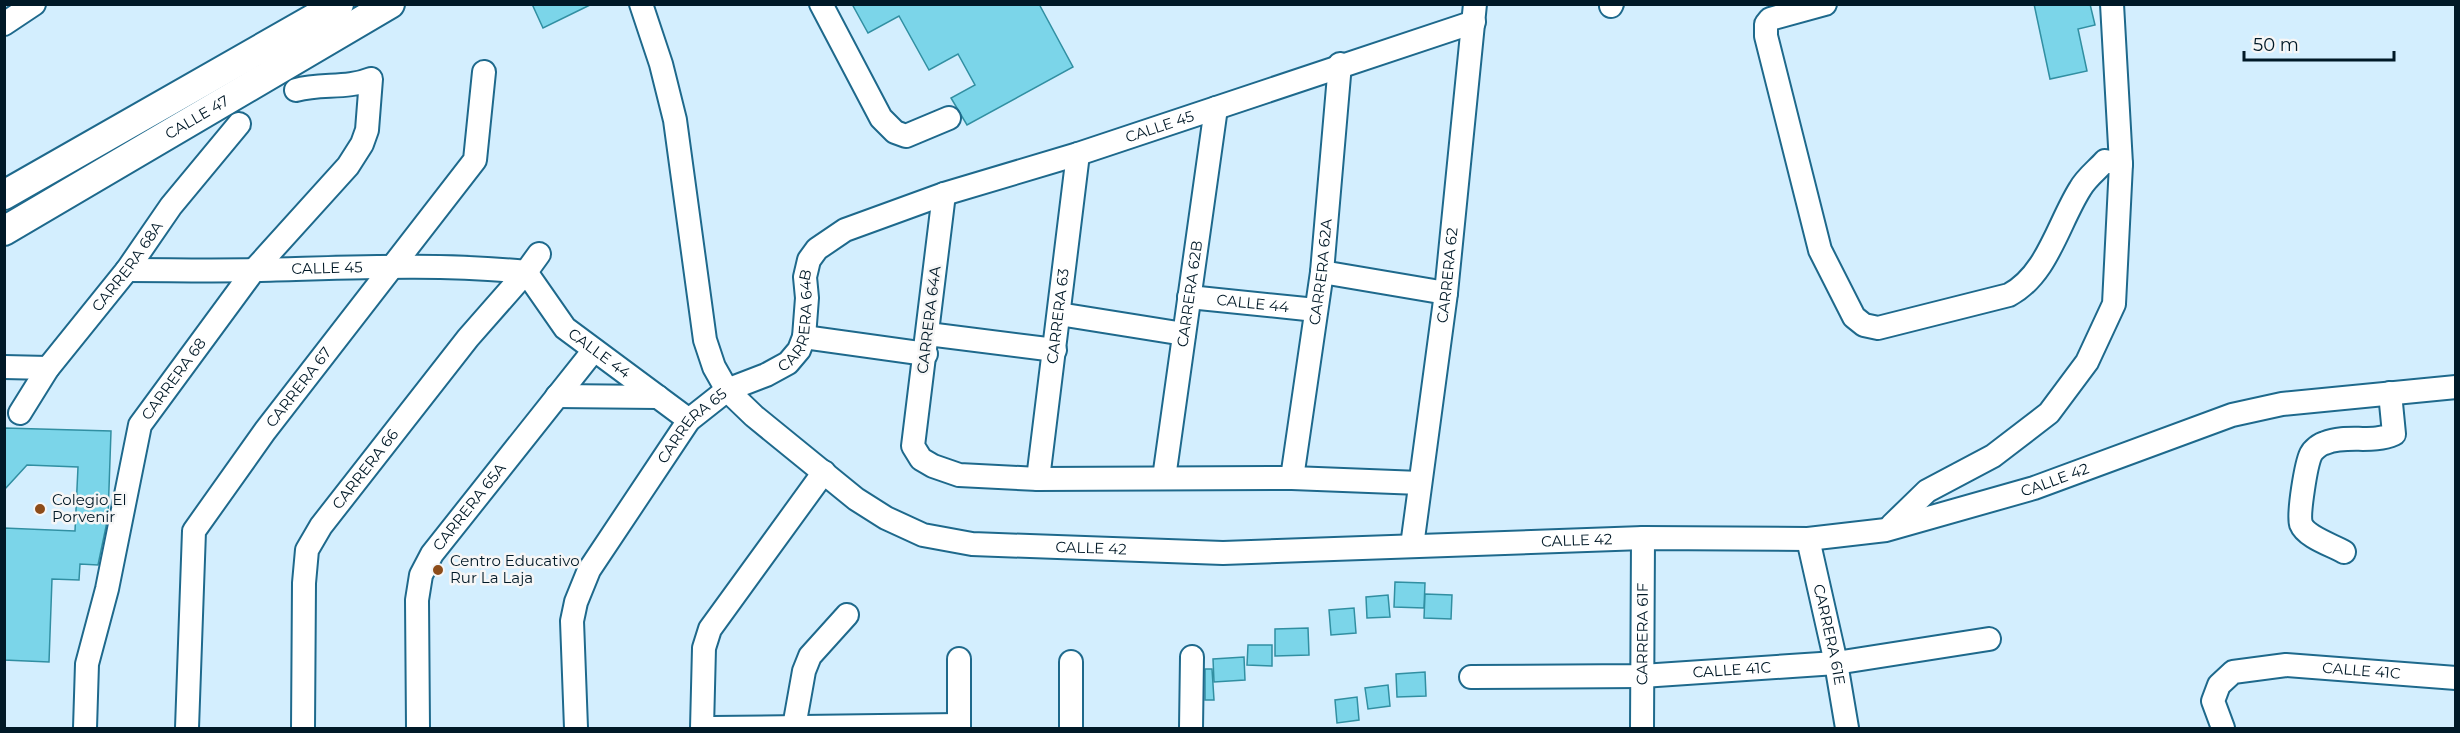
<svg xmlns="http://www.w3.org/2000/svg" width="2460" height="733" font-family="Montserrat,sans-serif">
<rect width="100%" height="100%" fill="#d3eefe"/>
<g fill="#7bd5e9" stroke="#318fa2" stroke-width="1.5">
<polygon points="532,4 592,4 543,28"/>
<polygon points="852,4 1039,4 1073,67 967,125 951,98 975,85 958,54 929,70 899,16 868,33"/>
<polygon points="2034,4 2090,4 2095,25 2078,29 2087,71 2050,79"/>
<polygon points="4,428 111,431 108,517 98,565 80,564 79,580 52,579 49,662 4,660 4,528 75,531 78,467 27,465 4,490"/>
<polygon points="1395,582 1425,583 1424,608 1394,607"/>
<polygon points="1425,594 1452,595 1451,619 1424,618"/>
<polygon points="1388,595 1390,617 1367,618 1366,597"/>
<polygon points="1354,608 1356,633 1331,635 1329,610"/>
<polygon points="1308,628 1309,655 1275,656 1275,629"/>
<polygon points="1248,645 1272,645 1272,666 1247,665"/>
<polygon points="1244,657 1245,680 1214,682 1213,659"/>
<polygon points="1205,669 1212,669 1214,700 1205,700"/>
<polygon points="1425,672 1426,696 1397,697 1396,674"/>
<polygon points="1388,685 1390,706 1368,709 1365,688"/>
<polygon points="1357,697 1359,720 1337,723 1335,700"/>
</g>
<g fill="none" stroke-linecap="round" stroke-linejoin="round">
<defs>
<g id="minor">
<path id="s1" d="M 641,4 L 661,64 L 675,120 L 705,340 L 714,367 L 727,390 L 754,416 L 856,499 L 886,518 L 923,535 L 972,544 L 1223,553 L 1643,538 L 1808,539 L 1886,530 L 2034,488 L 2232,415 L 2282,404 L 2456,387"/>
<polyline points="821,4 881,118 895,132 906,136 949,118"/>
<path d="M 1825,4 L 1770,19 L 1766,24 L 1766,36 L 1820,250 L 1854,317 L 1864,325 L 1878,328 L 2009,295 C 2047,275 2058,224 2080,189 C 2086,178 2097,170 2105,161 L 2121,164"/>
<polyline points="1611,6 1612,4"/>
<polyline points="4,24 34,4"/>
<polyline points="944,194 913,446 921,459 933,466 959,475 1038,479 1292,478 1420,483"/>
<path id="s2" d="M 127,270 C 170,270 213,271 256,270 C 346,268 436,263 526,272 L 565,328 L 689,420"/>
<polyline points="1322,272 1446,293"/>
<path id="s3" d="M 1189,297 L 1316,310"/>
<polyline points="1059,314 1184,334"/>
<polyline points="928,334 1055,350"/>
<polyline points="804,337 926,354"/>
<polyline points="4,367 48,368"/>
<polyline points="557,396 658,397"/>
<path id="s4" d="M 20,413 L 48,368 L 127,270 L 171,206 L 239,124"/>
<path id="s5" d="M 1164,478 L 1216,108"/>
<path id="s6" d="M 1292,478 L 1322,272 L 1340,64"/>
<path id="s7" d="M 1038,479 L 1078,154"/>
<polyline points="1892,525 1927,491 1993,456 2049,413 2087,362 2114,304 2121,164 2112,4"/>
<path id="s8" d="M 1808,539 L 1836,663 L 1847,728"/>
<path id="s9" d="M 1412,546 L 1446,293 L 1475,4"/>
<path d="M 2344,552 C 2332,545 2306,537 2301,524 C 2298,514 2306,464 2311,454 C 2313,450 2320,444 2325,443 C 2347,434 2372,444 2394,434 L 2390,393"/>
<polyline points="959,659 959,728"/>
<path id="s10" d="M 1471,677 L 1642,676 L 1836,663 L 1989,639"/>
<polyline points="794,727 804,671 810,656 847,615"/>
<path id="s11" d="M 85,728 L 87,664 L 107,589 L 140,425 L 254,270 L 348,166 L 362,144 L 367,130 L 371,79 C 347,89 321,83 296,90"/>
<path id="s12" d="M 187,728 L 194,531 L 265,431 L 475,160 L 484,72"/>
<path id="s13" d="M 303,728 L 304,583 L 307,550 L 321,526 L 468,338 L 526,272 L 539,254"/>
<path id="s14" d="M 418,728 L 417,600 L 421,575 L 432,554 L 594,350"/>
<path id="s15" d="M 576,728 L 572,621 L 576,602 L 589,570 L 689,420 L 727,390 L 766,375 L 788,363 L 799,350 L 804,337 L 807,298 L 805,277 L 809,260 L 817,249 L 845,230 L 944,194 L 1078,154 L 1474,22"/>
<polyline points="702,728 704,648 710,629 824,472"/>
<polyline points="713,728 959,725"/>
<polyline points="1071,728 1071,662"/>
<polyline points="1191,728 1192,657"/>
<path id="s16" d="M 1642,728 L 1643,538"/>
<path id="s17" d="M 2223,728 L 2213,701 L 2219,685 L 2233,672 L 2286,665 L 2456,678"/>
</g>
<g id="major">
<polyline points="4,195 339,4"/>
<path id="s18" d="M 4,231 L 390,4"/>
</g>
</defs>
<use href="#minor" stroke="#1e698c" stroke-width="26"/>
<use href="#major" stroke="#1e698c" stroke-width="32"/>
<use href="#minor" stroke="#fff" stroke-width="22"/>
<use href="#major" stroke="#fff" stroke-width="28"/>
</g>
<g fill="#8d4c19" stroke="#f6f6f6" stroke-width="2">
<circle cx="40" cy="509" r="6"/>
<circle cx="438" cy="570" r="6"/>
</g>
<g text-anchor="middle" stroke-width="5" stroke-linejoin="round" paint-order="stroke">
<g font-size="15" fill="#001927" stroke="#f6f6f6">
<text dy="5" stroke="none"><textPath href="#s18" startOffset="224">CALLE 47</textPath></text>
<text dy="5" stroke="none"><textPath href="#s15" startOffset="944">CALLE 45</textPath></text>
<text dy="5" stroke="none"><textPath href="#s4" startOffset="182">CARRERA 68A</textPath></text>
<text dy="5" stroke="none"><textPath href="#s2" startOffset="200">CALLE 45</textPath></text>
<text dy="5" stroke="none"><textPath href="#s6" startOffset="208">CARRERA 62A</textPath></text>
<text dy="5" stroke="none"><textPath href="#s9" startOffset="273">CARRERA 62</textPath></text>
<text dy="5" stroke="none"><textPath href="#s5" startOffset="186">CARRERA 62B</textPath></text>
<text dy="5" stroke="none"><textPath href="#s3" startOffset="64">CALLE 44</textPath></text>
<text dy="5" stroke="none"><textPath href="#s7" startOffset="164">CARRERA 63</textPath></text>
<text dy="5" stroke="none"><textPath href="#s15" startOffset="501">CARRERA 64B</textPath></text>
<text transform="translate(929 320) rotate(-83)" y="5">CARRERA 64A</text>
<text dy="5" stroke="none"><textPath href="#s2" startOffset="510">CALLE 44</textPath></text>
<text dy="5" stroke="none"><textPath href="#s11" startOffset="366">CARRERA 68</textPath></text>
<text dy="5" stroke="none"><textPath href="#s12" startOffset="375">CARRERA 67</textPath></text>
<text dy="5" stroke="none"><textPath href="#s15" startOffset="339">CARRERA 65</textPath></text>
<text dy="5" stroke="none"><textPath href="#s13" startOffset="278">CARRERA 66</textPath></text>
<text dy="5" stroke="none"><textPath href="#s1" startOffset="1784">CALLE 42</textPath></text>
<text dy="5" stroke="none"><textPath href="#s14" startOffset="237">CARRERA 65A</textPath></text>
<text dy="5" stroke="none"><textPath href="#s1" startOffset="1298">CALLE 42</textPath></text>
<text dy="5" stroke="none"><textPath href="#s1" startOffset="812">CALLE 42</textPath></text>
<text dy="5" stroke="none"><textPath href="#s16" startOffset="94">CARRERA 61F</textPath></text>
<text dy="5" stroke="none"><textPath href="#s8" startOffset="98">CARRERA 61E</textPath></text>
<text dy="5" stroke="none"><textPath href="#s10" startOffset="261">CALLE 41C</textPath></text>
<text dy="5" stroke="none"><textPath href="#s17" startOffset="194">CALLE 41C</textPath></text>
</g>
<g font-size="15" fill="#001927" stroke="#f6f6f6" text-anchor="start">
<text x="52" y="505">Colegio El<tspan x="52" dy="17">Porvenir</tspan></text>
<text x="450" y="566">Centro Educativo<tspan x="450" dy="17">Rur La Laja</tspan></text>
</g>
</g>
<rect width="2460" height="733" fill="none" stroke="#001927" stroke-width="12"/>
<path d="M2244 51v9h150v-9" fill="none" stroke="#001927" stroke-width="3"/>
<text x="2253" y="51" font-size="18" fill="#001927" stroke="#f6f6f6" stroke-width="4.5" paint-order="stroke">50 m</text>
</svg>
